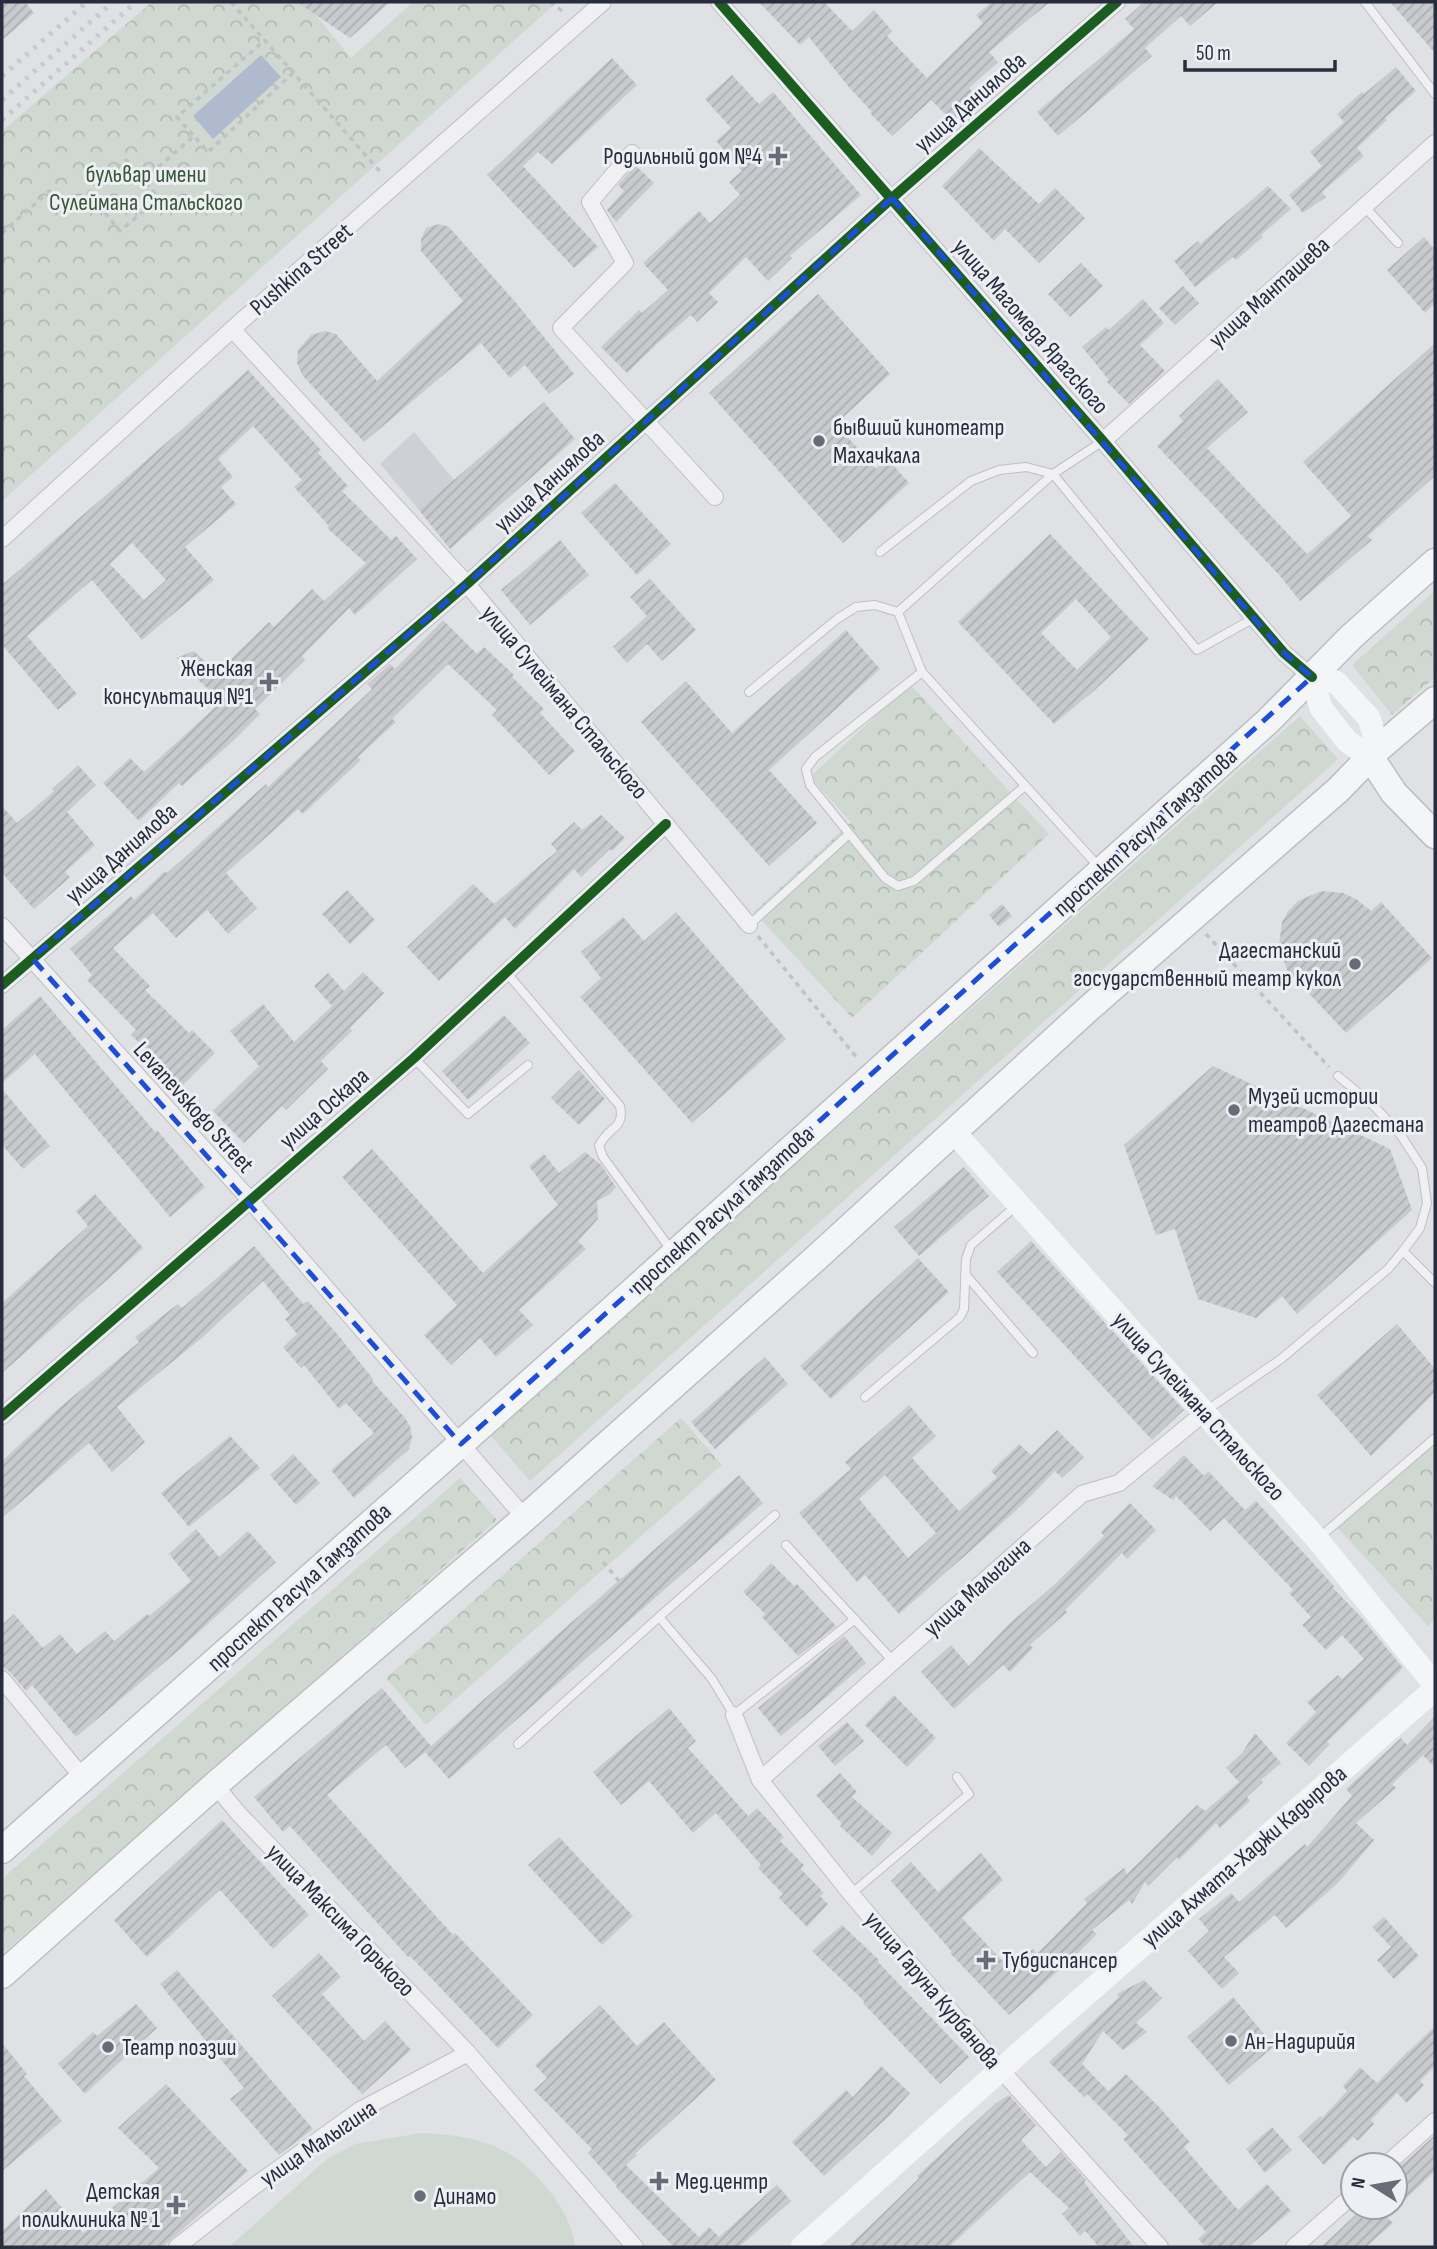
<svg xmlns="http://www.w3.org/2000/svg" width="1437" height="2249" font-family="'Sofia Sans Condensed',sans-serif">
<defs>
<pattern id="park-crowns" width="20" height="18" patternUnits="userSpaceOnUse" patternTransform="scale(1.75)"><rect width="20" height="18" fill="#cfd8d1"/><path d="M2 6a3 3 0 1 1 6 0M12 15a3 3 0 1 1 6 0" fill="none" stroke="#b2bab4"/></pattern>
<pattern id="building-hatch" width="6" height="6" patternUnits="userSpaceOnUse" patternTransform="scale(1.75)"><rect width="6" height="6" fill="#c9cacd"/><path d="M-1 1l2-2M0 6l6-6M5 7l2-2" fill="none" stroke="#adaeb1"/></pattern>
</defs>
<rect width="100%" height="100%" fill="#e0e1e5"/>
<polygon fill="#ced0d8" points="414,432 455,481 419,510 380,464"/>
<path fill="#cfd8d1" d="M 422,2133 C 482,2136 517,2147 554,2197 C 564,2211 574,2230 575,2247 L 229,2247 L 327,2159 L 355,2144 Z"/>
<g fill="url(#park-crowns)">
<polygon points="152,2 305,2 351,58 413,2 557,2 2,501 2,131"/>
<polygon points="1435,591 1435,677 1392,715 1352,665"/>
<polygon points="910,684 1049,834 852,1018 754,912 851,822 810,777"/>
<polygon points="1300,716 1338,759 530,1481 491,1436"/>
<polygon points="681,1418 722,1465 426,1725 386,1678"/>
<polygon points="1435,1438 1435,1619 1428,1626 1337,1527"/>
<polygon points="460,1478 497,1520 2,1954 2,1879"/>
</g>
<polygon fill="#b0bacf" points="261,55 281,77 213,139 193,116"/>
<g fill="url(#building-hatch)" fill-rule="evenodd">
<polygon points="2,2 25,2 34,13 2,40"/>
<polygon points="297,2 390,2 350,38"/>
<polygon points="759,2 824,2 852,31 874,10 892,31 887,36 927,78 983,23 976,15 992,2 1050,2 989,52 998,62 969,88 979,98 953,122 931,100 892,136 870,113 872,112 848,86 809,37 800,45"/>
<polygon points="1144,2 1218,2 1190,26 1181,16 1145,48 1152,56 1058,136 1037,112 1134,29 1125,19"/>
<polygon points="1390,2 1435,2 1435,53"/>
<polygon points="612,58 637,85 552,164 538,152 523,166 598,247 574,268 487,175"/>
<polygon points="1396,67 1416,91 1385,118 1387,120 1357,148 1364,156 1322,192 1326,197 1303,213 1289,195 1322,166 1310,152 1344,122 1337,114 1362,92 1364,94"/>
<polygon points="732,75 759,104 773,92 861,195 790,256 792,258 768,281 746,257 709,293 718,302 697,322 691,315 658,343 627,373 601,347 639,310 642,313 668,290 643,263 699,211 710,223 740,195 729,182 742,171 716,141 731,128 705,99"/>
<polygon points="979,148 1039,204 1055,188 1085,218 1039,263 1005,229 994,241 942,186"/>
<polygon points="635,165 654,183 616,222 607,210 624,191 618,185"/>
<polygon points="1268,186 1291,209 1261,235 1263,237 1236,260 1233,257 1195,287 1174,261 1198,241 1200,244"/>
<polygon points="439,224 449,227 517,304 574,374 549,394 525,365 510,378 481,343 364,442 303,376 297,363 298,350 311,335 325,331 336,334 377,381 463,301 421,251 421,240 426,228"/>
<polygon points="1424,237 1435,250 1435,303 1425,313 1387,270"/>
<polygon points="1081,263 1103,286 1070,317 1048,294"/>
<polygon points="1183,286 1199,303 1175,325 1159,308"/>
<polygon points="818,294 890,374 836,424 876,469 887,458 909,483 843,543 709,393"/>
<polygon points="1143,299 1164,323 1140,345 1165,371 1129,404 1107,382 1109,380 1082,347 1106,327 1109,330"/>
<polygon points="1435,343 1435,476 1368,536 1372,540 1300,601 1281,577 1157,446 1183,421 1179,416 1218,379 1248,412 1207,448 1307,554 1351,516 1303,462"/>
<path d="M 248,370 L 321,450 L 318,453 L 348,486 L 342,491 L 391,540 L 396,536 L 417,559 L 355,615 L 349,608 L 302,656 L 305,660 L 255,709 L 260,714 L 233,741 L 182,786 L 179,783 L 139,821 L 103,783 L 130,758 L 144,772 L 221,702 L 176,658 L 194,651 L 217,673 L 269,622 L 274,627 L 312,589 L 324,601 L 366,563 L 327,528 L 329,526 L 294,487 L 302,480 L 253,426 L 218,459 L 233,477 L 221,487 L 236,504 L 185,547 L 214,580 L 142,640 L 92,580 L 27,636 L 77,694 L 58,710 L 2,645 L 2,585 L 188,424 ZM 132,543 L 166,580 L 144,600 L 110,564 Z"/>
<polygon points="544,402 575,439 450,549 419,510"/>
<polygon points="615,483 671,544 637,575 581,513"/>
<path d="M 1050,534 L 1149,639 L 1096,689 L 1054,724 L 958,622 ZM 1076,599 L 1111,637 L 1077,670 L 1041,633 Z"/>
<polygon points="560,540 589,575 530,625 501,590"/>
<polygon points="650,579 696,630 662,661 647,644 627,663 613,647 647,616 630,597"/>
<polygon points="443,620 477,654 484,647 514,675 512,677 544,709 540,713 575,751 549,775 492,715 497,710 448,664 392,719 396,722 358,757 361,760 303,814 298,809 226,873 257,908 228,934 207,910 176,938 153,913 113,948 150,986 145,990 189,1033 192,1030 215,1053 177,1091 154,1067 159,1062 131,1035 136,1030 87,980 92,975 70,949 131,896 134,900 165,871 167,873 266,784 268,787 372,689 367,684 390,664 395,669"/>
<polygon points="846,630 880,669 769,770 817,823 769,866 641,722 686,681 732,733"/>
<polygon points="78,765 96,785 67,812 95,845 65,872 70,877 34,909 2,873 2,806 17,823 54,791 52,789"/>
<polygon points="601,815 625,838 612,851 610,849 581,877 574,869 515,929 505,917 439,981 407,947 473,884 494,904 557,851 551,844 574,822 582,830"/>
<polygon points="347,890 375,920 350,944 322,914"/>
<polygon points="1321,891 1343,893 1356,899 1371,911 1381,902 1432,958 1346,1033 1287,970 1279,945 1282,922 1289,910 1298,901"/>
<polygon points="1002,904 1012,916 999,927 989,915"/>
<polygon points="676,912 786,1039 692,1123 580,997 601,978 581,952 623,917 644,941"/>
<polygon points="363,972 384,993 350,1028 352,1031 321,1061 328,1069 286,1110 282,1106 244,1143 213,1111 259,1066 230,1031 263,1004 294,1042 332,1006 314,986 328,973 344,991"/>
<polygon points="40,996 155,1132 157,1130 205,1187 170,1217 35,1054 2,1083 2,1030"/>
<polygon points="504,1015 530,1043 468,1100 442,1071"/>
<polygon points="1213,1066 1390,1149 1412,1210 1297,1314 1282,1296 1256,1318 1198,1299 1175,1229 1156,1235 1124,1145"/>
<polygon points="579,1070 605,1099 579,1125 551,1098"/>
<polygon points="2,1089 50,1146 23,1169 2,1145"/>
<polygon points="372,1149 483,1273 558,1205 529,1166 544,1154 559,1173 585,1152 601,1165 616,1187 610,1194 597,1201 598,1219 578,1241 586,1249 519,1310 533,1325 496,1357 480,1338 451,1365 424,1335 457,1305 342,1177"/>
<polygon points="964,1167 989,1196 919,1256 894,1227"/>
<polygon points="95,1194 143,1248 2,1373 2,1303 88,1226 76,1211"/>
<polygon points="1031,1241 1184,1410 1152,1440 997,1272"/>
<polygon points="254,1246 303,1304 308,1301 338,1335 373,1379 372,1381 405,1418 410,1426 412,1437 409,1449 354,1498 331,1470 374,1433 346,1403 339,1409 304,1365 301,1368 283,1347 297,1334 285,1319 290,1315 263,1281 204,1336 117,1407 145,1442 112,1472 89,1443 2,1518 2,1461 59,1408 139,1342 135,1337 178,1304 182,1308"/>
<polygon points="918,1258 949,1292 831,1399 800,1366"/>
<polygon points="1397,1324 1435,1369 1435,1392 1371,1456 1317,1395"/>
<polygon points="765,1357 788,1384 715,1449 691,1422"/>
<path d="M 909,1405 L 936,1436 L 912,1458 L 959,1511 L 997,1477 L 991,1471 L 1019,1444 L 1031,1455 L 1057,1430 L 1084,1457 L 1062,1478 L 1055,1471 L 1020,1507 L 899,1614 L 865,1575 L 857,1582 L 799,1513 L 851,1469 L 845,1462 ZM 885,1475 L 936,1533 L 908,1558 L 859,1499 Z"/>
<polygon points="230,1436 260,1468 189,1527 161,1493"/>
<polygon points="293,1454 320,1483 296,1505 270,1475"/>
<polygon points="1184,1455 1204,1476 1208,1471 1245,1510 1256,1501 1334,1586 1333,1588 1361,1617 1403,1668 1327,1742 1330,1744 1309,1766 1286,1743 1316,1712 1307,1702 1338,1675 1342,1679 1364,1659 1342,1635 1326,1650 1302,1625 1311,1617 1289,1593 1293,1590 1224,1518 1210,1531 1176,1496 1173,1500 1152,1486"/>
<polygon points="739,1475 763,1503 449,1779 425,1752 428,1750 405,1768 386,1745 327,1795 453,1935 455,1933 533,2015 498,2048 410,1956 408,1957 290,1826 283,1832 254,1797 382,1688 431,1746"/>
<polygon points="1130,1503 1156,1530 1127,1559 1122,1553 1065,1610 1067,1612 1030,1645 1033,1648 1010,1672 1003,1665 954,1709 921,1672 951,1645 969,1666 1009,1624 1055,1584 1104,1536 1101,1532"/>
<polygon points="196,1529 219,1557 248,1531 276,1562 179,1650 76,1737 32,1685 26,1691 10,1672 2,1666 2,1625 14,1614 43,1648 60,1634 77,1654 105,1631 114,1641 147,1614 149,1616 191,1581 169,1554"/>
<polygon points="771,1563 794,1586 797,1584 836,1626 798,1656 762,1617 765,1614 743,1592"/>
<polygon points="844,1636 866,1663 781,1736 758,1708"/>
<polygon points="894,1695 936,1738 907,1767 865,1725"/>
<polygon points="669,1708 696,1741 688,1748 748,1816 757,1808 784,1837 780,1841 804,1865 801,1869 824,1893 820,1896 828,1904 807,1927 779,1898 783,1894 758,1868 761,1865 716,1813 693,1833 649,1781 621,1805 593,1772"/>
<polygon points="1435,1716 1435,1768 1423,1755 1392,1784 1396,1788 1356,1823 1374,1840 1338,1883 1286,1928 1275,1915 1224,1957 1239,1973 1222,1989 1188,1951 1209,1931 1199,1919 1231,1893 1239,1902 1305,1844 1307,1847 1352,1796 1346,1789 1401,1738 1407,1745"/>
<polygon points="847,1722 864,1741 835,1766 818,1746"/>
<polygon points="1255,1733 1281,1763 1261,1780 1263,1782 1247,1797 1250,1801 1220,1828 1216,1823 1179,1860 1177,1857 1148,1886 1145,1882 1132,1904 1129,1900 1092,1930 1097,1934 1076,1955 1009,2015 950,1953 952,1952 891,1881 911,1862 938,1892 981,1853 1003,1880 962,1918 1011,1970 1033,1949 1037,1954 1087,1903 1084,1899 1124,1868 1127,1874 1197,1805 1205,1811 1239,1782 1226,1768 1242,1753"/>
<polygon points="840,1773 857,1792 852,1797 892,1833 872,1856 840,1826 842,1824 816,1795"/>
<polygon points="222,1820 309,1915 273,1949 220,1890 147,1957 114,1920"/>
<polygon points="559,1837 633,1916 602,1945 528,1865"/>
<polygon points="1384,1917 1419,1956 1394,1979 1377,1960 1391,1947 1372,1927"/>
<polygon points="842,1925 879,1960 878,1962 969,2057 940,2084 863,2003 865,2002 812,1951"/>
<polygon points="319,1953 341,1977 322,1994 364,2041 385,2021 411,2050 362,2094 272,1996"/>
<polygon points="177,1970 313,2129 279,2155 230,2099 244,2088 160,1984"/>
<polygon points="1144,1980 1162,1998 1136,2023 1147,2032 1123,2050 1103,2031 1082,2064 1108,2091 1126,2074 1159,2107 1190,2142 1184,2147 1238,2210 1267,2184 1291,2211 1248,2247 1206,2247 1198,2239 1206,2232 1123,2139 1128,2135 1087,2094 1084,2097 1049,2062 1119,1997 1117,1994"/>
<polygon points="1233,1997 1274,2046 1229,2085 1187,2037"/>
<polygon points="136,2004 157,2028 85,2094 58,2064 93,2032 97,2036"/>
<polygon points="600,2005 637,2046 664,2022 716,2080 635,2154 637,2155 626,2165 699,2237 709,2227 719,2237 777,2185 791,2201 739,2247 674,2247 616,2187 617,2186 588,2153 592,2149 534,2090 547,2078 535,2065"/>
<polygon points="1435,2026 1435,2066 1420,2081 1424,2085 1407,2103 1397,2093 1371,2120 1374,2124 1358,2141 1353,2137 1324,2165 1298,2137 1320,2116 1322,2118 1347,2091 1343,2086 1360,2067 1377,2083 1408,2051 1408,2052"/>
<polygon points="2,2043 27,2074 24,2076 62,2121 2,2171"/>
<polygon points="881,2066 910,2093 889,2116 824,2176 792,2142 846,2090 853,2097"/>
<polygon points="166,2084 248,2171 163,2247 2,2247 2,2231 46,2189 83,2233 159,2168 118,2128"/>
<polygon points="1009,2095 1036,2125 1021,2140 1046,2167 1061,2152 1086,2180 1084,2182 1134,2247 1099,2247 1085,2231 1080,2236 1062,2214 1069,2208 1030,2172 949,2247 848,2247 902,2195 919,2178 917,2176 996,2103"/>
<polygon points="1272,2127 1292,2150 1265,2173 1246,2149"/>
<polygon points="1435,2135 1435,2171 1387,2217 1393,2223 1366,2247 1321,2247 1364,2207 1395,2207 1395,2171"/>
</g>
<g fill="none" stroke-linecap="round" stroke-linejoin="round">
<defs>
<g id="lane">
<polyline points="1365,2 1435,94"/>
<polyline points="1364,206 1398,243"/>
<polyline points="1103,441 1053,474 1197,650 1254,618"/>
<polyline points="880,552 971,481 999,470 1026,467 1053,474"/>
<polyline points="922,672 1100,868"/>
<polyline points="749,692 837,619 856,607 875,605 898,612"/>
<polyline points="1025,786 914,881 898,886 885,878 810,785 806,769 815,757 922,672 898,612 1053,474"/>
<polyline points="749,925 849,834"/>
<path d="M 506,972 L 620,1106 C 625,1130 608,1126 599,1146 L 603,1157 L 672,1251"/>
<polyline points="414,1058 468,1114 528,1065"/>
<polyline points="1403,1251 1435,1283"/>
<polyline points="965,1274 1033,1353"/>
<polyline points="865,1397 960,1317 964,1309 966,1259 971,1245 1016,1206"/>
<polyline points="1207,1410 1281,1359 1388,1269 1403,1251 1420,1228 1427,1203 1422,1168 1400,1134 1375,1107 1338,1076"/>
<polyline points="1320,1537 1435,1438"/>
<polyline points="786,1545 893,1661"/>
<polyline points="659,1617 775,1515"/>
<polyline points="518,1744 659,1617 712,1679 734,1715 855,1619"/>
<polyline points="851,1894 969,1794 957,1777"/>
</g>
<g id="street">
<polyline points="719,2 1103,441 1284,653 1312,677"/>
<polyline points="632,153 590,202 625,263 561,328 715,497"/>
<polyline points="233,330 467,584 749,925"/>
<polyline points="1103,441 1435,143"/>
<polyline points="2,539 238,324 603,2"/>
<polyline points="2,926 250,1200 525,1518"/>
<polyline points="2,985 467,584 892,198 1117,2"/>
<polyline points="2,1416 414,1058 666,824"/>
<polyline points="2,1679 83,1778"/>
<polyline points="734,1715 760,1780 851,1894 1001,2070 1160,2247"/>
<polyline points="760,1780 1082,1494 1119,1483 1205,1412"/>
<polyline points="215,1785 239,1814 468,2053 635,2247"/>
<polyline points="1386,2165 1435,2121"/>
<polyline points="177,2247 253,2187 360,2110 468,2053"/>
<polyline points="1294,2247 1353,2195"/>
</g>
<g id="primary">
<polyline points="1371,758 1394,793 1435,835"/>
<polyline points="2,1850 606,1315 1267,722 1352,636 1435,562"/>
<polyline points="2,1975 215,1785 525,1518 815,1259 1088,1009 1338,790 1378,749 1435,700"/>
</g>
</defs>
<use href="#lane" stroke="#bebfc3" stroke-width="10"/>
<use href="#street" stroke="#bebfc3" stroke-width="18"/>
<use href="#primary" stroke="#bcbec3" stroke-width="29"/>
<g stroke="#c1c2c7" stroke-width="3.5" stroke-dasharray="5 5" stroke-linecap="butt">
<polyline points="231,2 383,175"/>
<polyline points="550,2 565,13"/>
<polyline points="193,135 177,117 265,40"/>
<polygon points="126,160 159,198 120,231 88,193"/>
<polyline points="143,180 194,136 208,152 293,73"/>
<polyline points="2,233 52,189"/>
<polyline points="1206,934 1329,1067"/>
<polyline points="758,936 857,1058"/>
<polyline points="603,1562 619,1581"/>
</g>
<use href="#lane" stroke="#f0f0f2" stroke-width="8"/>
<use href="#street" stroke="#f0f0f2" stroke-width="16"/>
<g stroke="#f4f5f6" stroke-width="23">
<polyline points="1312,677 1336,682 1369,718 1378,749"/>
<polyline points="1312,677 1321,708 1347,741 1371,758"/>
<polyline points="954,1132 1317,1539 1435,1685"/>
<polyline points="802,2247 1016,2056 1435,1689"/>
</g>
<use href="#primary" stroke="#f4f5f6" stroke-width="26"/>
<g stroke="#c9cacd" stroke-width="5" stroke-dasharray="3.5 7" stroke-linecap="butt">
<polyline points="2,76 87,2"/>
<polyline points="2,100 113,2"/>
<polyline points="2,120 136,2"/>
</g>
<defs>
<g id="cycleway">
<polyline points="719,2 1103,441 1284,653 1312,677"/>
<polyline points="2,985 467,584 892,198 1117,2"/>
<polyline points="2,1416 414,1058 666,824"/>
</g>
</defs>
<use href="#cycleway" stroke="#eeeff5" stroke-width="15"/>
<use href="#cycleway" stroke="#1b5e20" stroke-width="10"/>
</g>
<path fill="none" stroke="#1d4ed8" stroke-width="5" stroke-dasharray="14 9" stroke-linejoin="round" d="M 892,198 L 1284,653 L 1312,677 L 461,1444 L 32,958 L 467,584 Z"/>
<g fill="#686c78" stroke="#eeeff5" stroke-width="2.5">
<path d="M774.5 145.5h7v7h7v7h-7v7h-7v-7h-7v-7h7z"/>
<circle cx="819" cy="441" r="7"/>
<path d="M265.5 671.5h7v7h7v7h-7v7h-7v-7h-7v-7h7z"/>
<circle cx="1355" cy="964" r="7"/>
<circle cx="1234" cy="1110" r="7"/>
<path d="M982.5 1949.5h7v7h7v7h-7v7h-7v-7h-7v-7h7z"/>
<circle cx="1231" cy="2041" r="7"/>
<circle cx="108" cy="2047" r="7"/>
<path d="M655.5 2170.5h7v7h7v7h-7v7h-7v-7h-7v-7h7z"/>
<circle cx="420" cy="2196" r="7"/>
<path d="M172.5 2194.5h7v7h7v7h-7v7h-7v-7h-7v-7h7z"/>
</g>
<g text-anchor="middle" stroke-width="6" stroke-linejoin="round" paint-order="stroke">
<g font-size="24" fill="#282d3d" stroke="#eeeff5">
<text transform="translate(970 102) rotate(-41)" y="8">улица Даниялова</text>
<text transform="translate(301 269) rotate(-41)" y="8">Pushkina Street</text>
<text transform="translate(1269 292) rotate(-42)" y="8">улица Манташева</text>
<text transform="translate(1031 326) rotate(49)" y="8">улица Магомеда Ярагского</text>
<text transform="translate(549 481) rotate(-42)" y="8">улица Даниялова</text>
<text transform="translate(565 702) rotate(50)" y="8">улица Сулеймана Стальского</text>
<text transform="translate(1145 832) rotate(-42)" y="8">проспект Расула Гамзатова</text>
<text transform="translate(121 853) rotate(-41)" y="8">улица Даниялова</text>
<text transform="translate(194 1107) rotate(48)" y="8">Levanevskogo Street</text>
<text transform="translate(324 1108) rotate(-41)" y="8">улица Оскара</text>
<text transform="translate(722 1210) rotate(-42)" y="8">проспект Расула Гамзатова</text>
<text transform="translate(1199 1406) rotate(48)" y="8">улица Сулеймана Стальского</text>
<text transform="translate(299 1587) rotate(-42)" y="8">проспект Расула Гамзатова</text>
<text transform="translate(977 1587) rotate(-42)" y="8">улица Малыгина</text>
<text transform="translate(1244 1856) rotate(-41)" y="8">улица Ахмата-Хаджи Кадырова</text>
<text transform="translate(341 1920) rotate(46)" y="8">улица Максима Горького</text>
<text transform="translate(933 1990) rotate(50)" y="8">улица Гаруна Курбанова</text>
<text transform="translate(318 2143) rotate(-34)" y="8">улица Малыгина</text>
</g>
<g font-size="24" fill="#282d3d" stroke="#eeeff5" text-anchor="start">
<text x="762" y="164" text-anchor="end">Родильный дом №4</text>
<text x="833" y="435">бывший кинотеатр<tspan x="833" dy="28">Махачкала</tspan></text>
<text x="253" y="676" text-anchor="end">Женская<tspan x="253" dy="28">консультация №1</tspan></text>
<text x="1341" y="958" text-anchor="end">Дагестанский<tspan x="1341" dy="28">государственный театр кукол</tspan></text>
<text x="1248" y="1104">Музей истории<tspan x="1248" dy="28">театров Дагестана</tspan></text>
<text x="1002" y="1968">Тубдиспансер</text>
<text x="1245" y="2049">Ан-Надирийя</text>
<text x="122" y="2055">Театр поэзии</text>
<text x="675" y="2189">Мед.центр</text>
<text x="160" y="2199" text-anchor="end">Детская<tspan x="160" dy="28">поликлиника № 1</tspan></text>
<text x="434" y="2204">Динамо</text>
</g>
<g font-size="24" fill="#375836" stroke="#eeeff5">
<text x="146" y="182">бульвар имени<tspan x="146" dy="28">Сулеймана Стальского</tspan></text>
</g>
</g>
<rect width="1437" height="2249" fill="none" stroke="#282d3d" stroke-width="7"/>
<g transform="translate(1374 2186) rotate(281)"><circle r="33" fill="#eeeff5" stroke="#9fa1ab" stroke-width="2"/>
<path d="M0-5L12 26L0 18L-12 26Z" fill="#686c78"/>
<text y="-10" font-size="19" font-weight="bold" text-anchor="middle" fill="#282d3d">N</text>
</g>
<path d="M1185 60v10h150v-10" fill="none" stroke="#282d3d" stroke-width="3.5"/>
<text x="1196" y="60" font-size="21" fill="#282d3d" stroke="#eeeff5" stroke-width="5" paint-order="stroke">50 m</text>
</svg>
